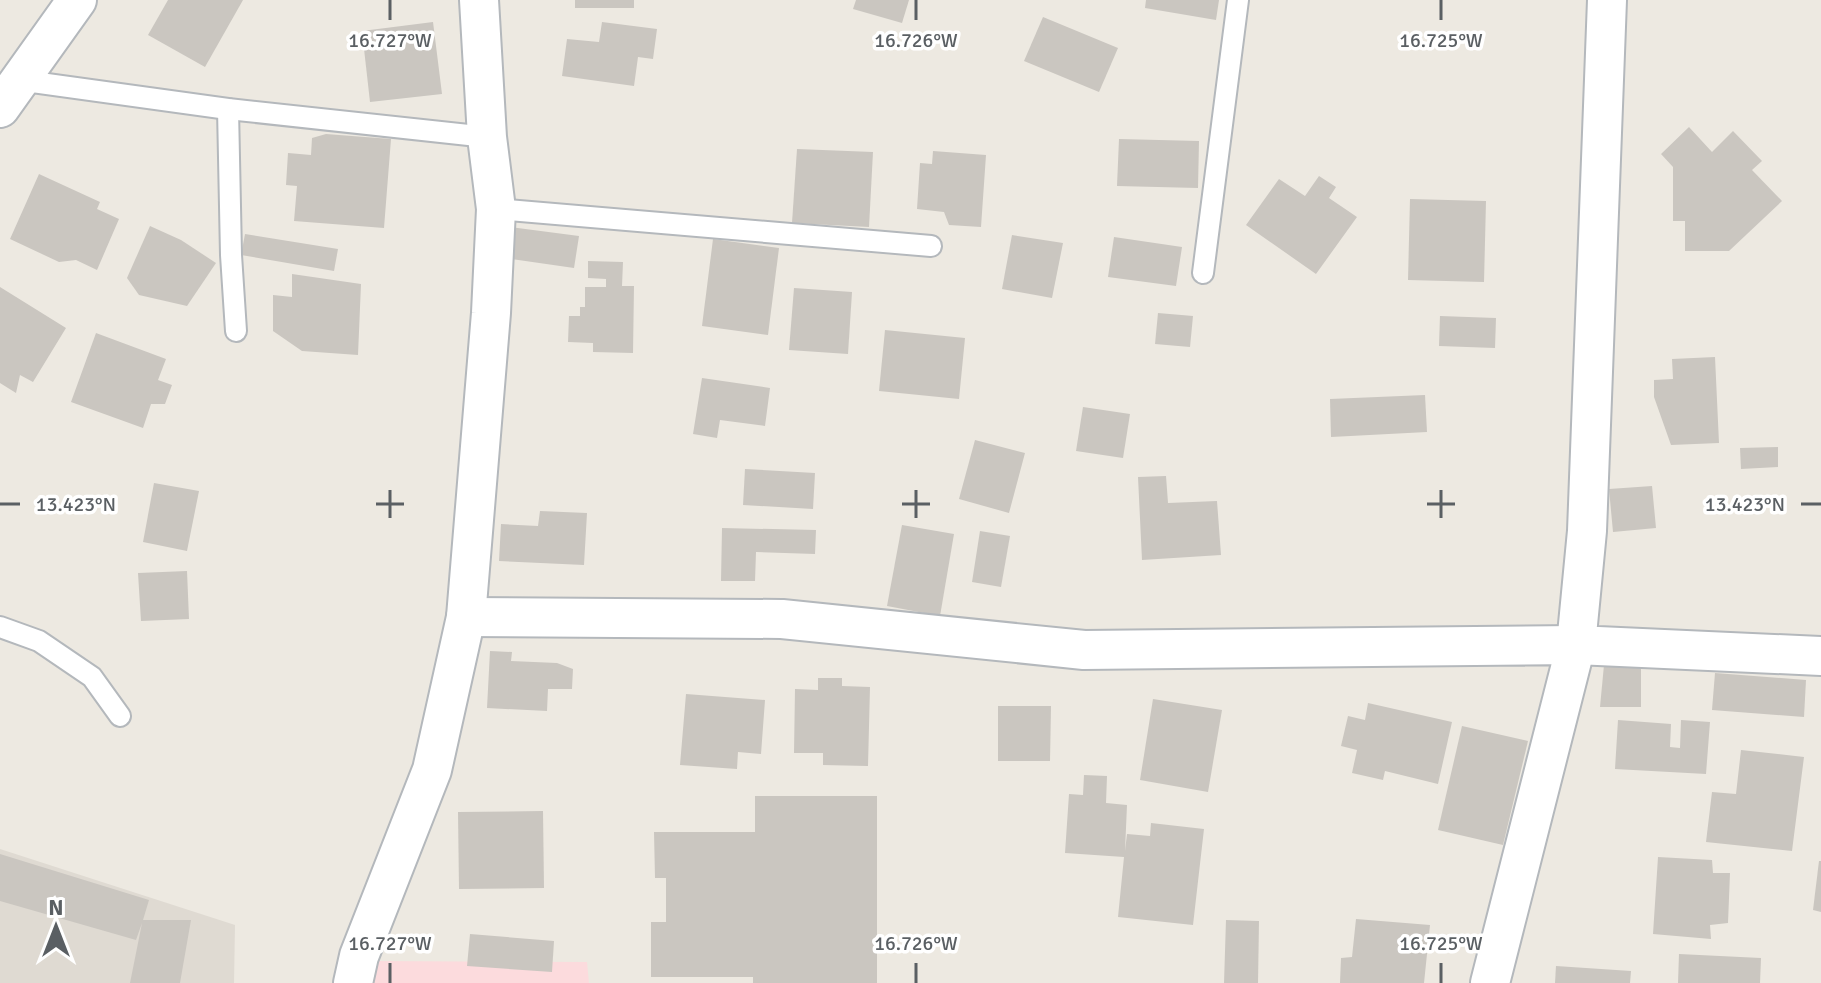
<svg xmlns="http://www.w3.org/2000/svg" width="1821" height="983" font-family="Signika,sans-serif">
<rect width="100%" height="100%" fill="#ede9e1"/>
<polygon fill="#dfdad2" points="0,849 235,925 234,983 0,983"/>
<polygon fill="#fcdbdd" points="372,961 587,962 589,983 366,983"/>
<g fill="#cac6c0">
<polygon points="168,0 243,0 205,67 148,35"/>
<rect x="575" y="0" width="59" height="8"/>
<polygon points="856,0 909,0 902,23 853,9"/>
<polygon points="1146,0 1219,0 1216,20 1145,8"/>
<polygon points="1043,17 1118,48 1099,92 1024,61"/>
<polygon points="433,22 442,94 370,102 362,31"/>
<polygon points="602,22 657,29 653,59 638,57 634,86 562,76 567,39 599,42"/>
<polygon points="1689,127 1712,152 1733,131 1762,161 1752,170 1782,201 1729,251 1685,251 1685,221 1673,221 1673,167 1661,154"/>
<polygon points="326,134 391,139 384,228 294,221 297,186 286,185 288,153 311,155 312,138"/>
<polygon points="1119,139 1199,141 1198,188 1117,186"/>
<polygon points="797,149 873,152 869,227 792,223"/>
<polygon points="933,151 986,155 981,227 949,225 944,212 917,209 920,163 932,164"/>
<polygon points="39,174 100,202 97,209 119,219 97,270 76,260 59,262 10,239"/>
<polygon points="1319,176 1336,187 1329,198 1357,217 1316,274 1246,225 1279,179 1305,196"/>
<polygon points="1410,199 1486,201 1484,282 1408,280"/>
<polygon points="150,226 181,240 216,263 187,306 139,295 127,278"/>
<polygon points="510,227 579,236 574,268 505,258"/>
<polygon points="245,234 338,249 334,271 241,255"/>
<polygon points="1012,235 1063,243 1052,298 1002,289"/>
<polygon points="1114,237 1182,247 1176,286 1108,277"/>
<polygon points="713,239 779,248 768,335 702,326"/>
<polygon points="588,261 623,262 622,286 634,286 633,353 593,352 593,343 568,342 569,316 580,316 580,307 585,307 585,287 606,287 606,279 588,278"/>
<polygon points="292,274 361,284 358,355 302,351 273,331 273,295 292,297"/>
<polygon points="0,287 66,328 33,382 20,375 16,393 0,383"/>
<polygon points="794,288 852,292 848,354 789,350"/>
<polygon points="1158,313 1193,316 1190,347 1155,344"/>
<polygon points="1440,316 1496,318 1495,348 1439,346"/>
<polygon points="885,330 965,338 959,399 879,391"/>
<polygon points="96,333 166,359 158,380 172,385 165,404 151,404 143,428 71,402"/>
<polygon points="1715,357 1719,443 1671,445 1654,397 1654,380 1673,379 1672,359"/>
<polygon points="702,378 770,388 765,426 720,420 717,438 693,434"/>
<polygon points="1425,395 1427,432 1331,437 1330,399"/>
<polygon points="1083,407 1130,414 1123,458 1076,451"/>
<polygon points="975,440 1025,453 1009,513 959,499"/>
<polygon points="1778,447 1778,467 1741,469 1740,448"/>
<polygon points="745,469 815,473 813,509 743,505"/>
<polygon points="1166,476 1168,503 1217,501 1221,555 1142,560 1138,477"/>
<polygon points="154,483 199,491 187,551 143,542"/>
<polygon points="1652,486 1656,528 1613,532 1609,489"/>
<polygon points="540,511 587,513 584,565 499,561 501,524 538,526"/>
<polygon points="902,525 954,534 940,616 887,606"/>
<polygon points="722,528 816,530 815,554 756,552 755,581 721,581"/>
<polygon points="980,531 1010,536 1001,587 972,582"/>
<polygon points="187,571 189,619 141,621 138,573"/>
<polygon points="490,651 512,652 511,661 557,663 573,669 572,689 548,689 547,711 487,708"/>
<polygon points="1604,665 1641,666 1641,707 1600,707"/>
<polygon points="1715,673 1806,680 1804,717 1712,710"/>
<polygon points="818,678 842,678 842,686 870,687 868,766 823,765 823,753 794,753 795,689 818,690"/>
<polygon points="686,694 765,700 761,754 738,752 737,769 680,765"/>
<polygon points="1153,699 1222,710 1208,792 1140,780"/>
<polygon points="1368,703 1452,722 1438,784 1385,771 1383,780 1352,773 1357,750 1341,746 1348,716 1365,720"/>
<polygon points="998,706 1051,706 1050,761 998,761"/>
<polygon points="1618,720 1671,724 1670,747 1680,748 1681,720 1710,722 1706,774 1615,769"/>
<polygon points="1462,726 1528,741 1503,845 1438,830"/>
<polygon points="1741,750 1804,757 1792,851 1706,842 1712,792 1736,794"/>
<polygon points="1084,775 1107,776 1106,803 1127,805 1125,851 1127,834 1150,836 1151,823 1204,829 1193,925 1118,917 1124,857 1065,853 1069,794 1083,795"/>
<polygon points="755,796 877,796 877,983 753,983 753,977 651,977 651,922 666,922 666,878 655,878 654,832 755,832"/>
<polygon points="543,811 544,888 459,889 458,812"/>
<polygon points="0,854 149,900 143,920 191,920 180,983 130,983 142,923 136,940 0,901"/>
<polygon points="1658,857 1712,860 1713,873 1730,873 1728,923 1710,925 1711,939 1653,934"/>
<polygon points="1819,861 1821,861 1821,912 1813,910"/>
<polygon points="1356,919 1430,925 1424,983 1340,983 1341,958 1352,957"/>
<polygon points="1226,920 1259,921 1258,983 1224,983"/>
<polygon points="470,934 554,941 552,972 467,966"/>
<polygon points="1679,954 1761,958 1760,983 1678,983"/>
<polygon points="1556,966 1631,971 1630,983 1555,983"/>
</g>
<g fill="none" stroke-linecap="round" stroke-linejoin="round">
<defs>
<g id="service">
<polyline points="18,80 228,109 487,137"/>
<polyline points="228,109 231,255 236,331"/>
<polyline points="496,209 931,246"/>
<polyline points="1203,273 1238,0"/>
<polyline points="0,627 39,641 92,677 120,716"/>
</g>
<g id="minor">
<polyline points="1607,0 1587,531 1576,645 1821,656"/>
<polyline points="0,108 77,0"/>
<polyline points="466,617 782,619 1084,650 1576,645 1490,983"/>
<polyline points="353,983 359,956 432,770 466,617 491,313 496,209 487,137 479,0"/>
</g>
</defs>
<use href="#service" stroke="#b4b8bc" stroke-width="24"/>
<use href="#minor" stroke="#b4b8bc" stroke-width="42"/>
<use href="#service" stroke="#fff" stroke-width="20"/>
<use href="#minor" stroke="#fff" stroke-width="38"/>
</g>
<path fill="none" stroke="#5a5f63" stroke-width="3" d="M 390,0 L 390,20M 916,0 L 916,20M 1441,0 L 1441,20M 390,490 L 390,518M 916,490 L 916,518M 1441,490 L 1441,518M 0,504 L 20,504M 376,504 L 404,504M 902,504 L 930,504M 1427,504 L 1455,504M 1801,504 L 1821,504M 390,963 L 390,983M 916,963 L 916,983M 1441,963 L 1441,983"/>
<g font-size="20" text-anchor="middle" fill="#5a5f63" stroke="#fff" stroke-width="7" stroke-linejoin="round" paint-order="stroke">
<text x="390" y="47">16.727°W</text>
<text x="916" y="47">16.726°W</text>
<text x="1441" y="47">16.725°W</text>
<text x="76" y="511">13.423°N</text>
<text x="1745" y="511">13.423°N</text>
<text x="390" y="950">16.727°W</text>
<text x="916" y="950">16.726°W</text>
<text x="1441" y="950">16.725°W</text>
</g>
<g transform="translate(56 927)" stroke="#ffffff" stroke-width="6" paint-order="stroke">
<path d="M0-6L14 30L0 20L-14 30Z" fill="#5a5f63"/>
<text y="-12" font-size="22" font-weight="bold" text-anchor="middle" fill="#5a5f63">N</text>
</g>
</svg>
